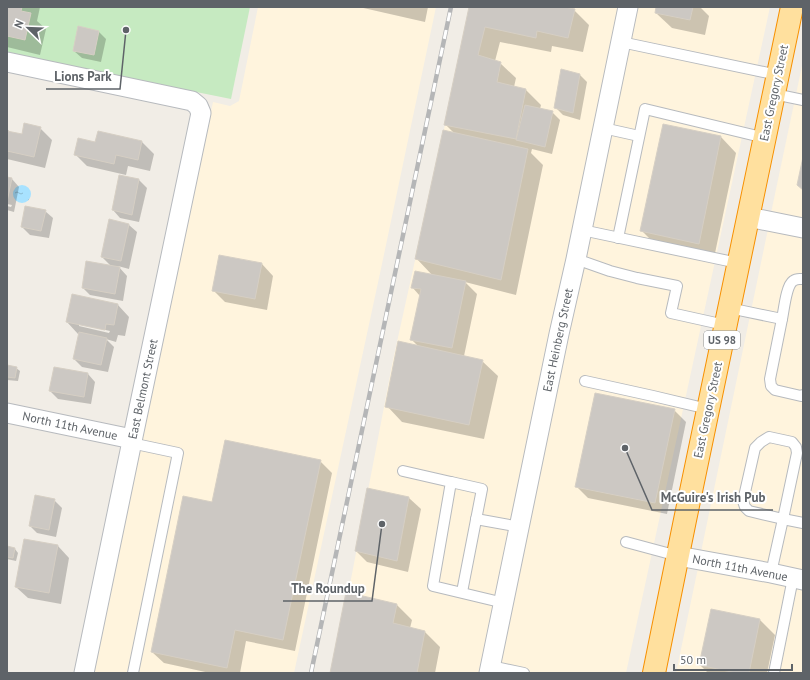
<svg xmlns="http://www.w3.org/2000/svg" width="810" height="680" font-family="'PT Sans',sans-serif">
<defs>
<pattern id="water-ripples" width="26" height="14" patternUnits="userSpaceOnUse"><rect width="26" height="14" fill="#a8e2ff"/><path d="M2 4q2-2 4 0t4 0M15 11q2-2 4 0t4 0" fill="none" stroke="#8cbbd2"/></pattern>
</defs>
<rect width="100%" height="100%" fill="#f1ede6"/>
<g fill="#fff4dd">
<polygon points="258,7 436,7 382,264 294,673 93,673 141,441 158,363 213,102 230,106 239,101"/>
<polygon points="471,7 770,7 626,673 333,673 393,360"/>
<polygon points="803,61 803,220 771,213"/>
<polygon points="768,229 803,236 803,572 701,552"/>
<polygon points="698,568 803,588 803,673 676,673"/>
</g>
<polygon fill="#c6eac1" points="7,7 250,7 231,99 7,54"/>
<circle fill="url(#water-ripples)" cx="22" cy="194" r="9"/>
<g fill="#0003" fill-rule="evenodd">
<polygon points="7,7 40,7 37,21 46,29 40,55 7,47"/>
<polygon points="359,7 428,7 425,22"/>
<polygon points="470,7 559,7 574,10 589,25 583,52 552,46 551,52 500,42 495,61 500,63 516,78 514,87 526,90 541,105 540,109 552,112 560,120 552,154 532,149 531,153 543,165 516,295 465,282 477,294 464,356 482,361 498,376 484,439 402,422 387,406 418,346 411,339 420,296 412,287 433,276 416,258 454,133 445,124"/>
<polygon points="657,7 700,7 709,16 705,35 672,28 656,13"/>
<polygon points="99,32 106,39 101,62 82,58 74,51"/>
<polygon points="579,74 587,82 580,120 563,115 555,107"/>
<polygon points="664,126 721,137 736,153 714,258 657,246 642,231"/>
<polygon points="40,128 52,140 45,168 7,159 7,129 11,133 23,135"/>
<polygon points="99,132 142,142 154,154 150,171 128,166 126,175 87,166 76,155 96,144"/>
<polygon points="120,176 139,180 147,188 139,222 120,218 113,210"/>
<polygon points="7,178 12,179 19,187 14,212 7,210 7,206 11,207 12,205 7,204"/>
<polygon points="45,211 53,218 49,238 30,235 22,227"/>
<polygon points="129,225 137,232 129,269 118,266 127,276 123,301 90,295 83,288 112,267 102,257"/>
<polygon points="262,264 273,276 267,310 225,302 213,290"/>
<path d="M 118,305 L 129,317 L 125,336 L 118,335 L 116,342 L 106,339 L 114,347 L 108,372 L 82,367 L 74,359 L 80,334 L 78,334 L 67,322 ZM 79,324 L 110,331 L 109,333 L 79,326 Z"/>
<polygon points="7,366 16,368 20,371 18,381 7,380"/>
<polygon points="88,374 95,382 91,404 58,399 50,391"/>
<polygon points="674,410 686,422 667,514 588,498 576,486"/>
<polygon points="320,461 332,473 295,651 246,641 240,673 210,673 164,663 152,652 213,503"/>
<polygon points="368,489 409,498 421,509 408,572 367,562 356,551"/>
<polygon points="54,500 62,508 56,537 37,533 30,526"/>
<polygon points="25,540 58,546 69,558 61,604 28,598 16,587"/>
<polygon points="7,547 15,549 18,553 16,561 7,559"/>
<polygon points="397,605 412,620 410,628 425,632 440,647 435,673 331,673"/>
<polygon points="712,610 760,620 775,635 767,673 708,673 700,665"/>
</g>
<g fill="#ccc8c3" stroke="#d6cfc4">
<polygon points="7,7 22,7 21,11 31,13 25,40 7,36"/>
<polygon points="469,7 564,7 575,9 568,38 537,31 536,38 485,27 478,55 501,62 497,82 526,89 516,139 444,125"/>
<polygon points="656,7 693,7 690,20 655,13"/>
<polygon points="78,26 99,31 94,55 73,51"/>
<polygon points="561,69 580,74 573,113 554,108"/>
<polygon points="525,105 553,111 545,147 516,140"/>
<polygon points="24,123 41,127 34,157 7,151 7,131 22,134"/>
<polygon points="663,124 721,136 699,244 640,231"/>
<polygon points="443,130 528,149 501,280 415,259"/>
<polygon points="98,131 142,141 138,160 116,155 114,164 74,155 78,138 95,142"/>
<polygon points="803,157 803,190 797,185"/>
<polygon points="119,175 139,179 132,215 112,210"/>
<polygon points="7,177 12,178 7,202"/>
<polygon points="25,206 46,210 41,231 21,227"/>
<polygon points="109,219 129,224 121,261 101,257"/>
<polygon points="219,255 262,263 255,299 212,291"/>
<polygon points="86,261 120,267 115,294 82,288"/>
<polygon points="415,271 466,281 452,348 410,340 421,289 411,288"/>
<polygon points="72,294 118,304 114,325 106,324 105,330 66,322"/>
<polygon points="79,332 107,338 101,365 73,359"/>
<polygon points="398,341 483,360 469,425 385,407"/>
<polygon points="7,365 17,367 15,378 7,377"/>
<polygon points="54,367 88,373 84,397 49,391"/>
<polygon points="595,393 675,409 655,503 575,487"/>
<polygon points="225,440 321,460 283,640 235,630 227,668 151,652 183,496 212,502"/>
<polygon points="367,488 409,497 397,561 355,551"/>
<polygon points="35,495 55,499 49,530 29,526"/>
<polygon points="24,539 58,545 49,593 15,587"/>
<polygon points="7,546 15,548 13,558 7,557"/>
<polygon points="346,592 397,604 393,623 425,631 417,673 330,673"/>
<polygon points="711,609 760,619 749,673 736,673 699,665"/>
</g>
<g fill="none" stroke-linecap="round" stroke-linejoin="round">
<defs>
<g id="service">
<polyline points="621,42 778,75"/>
<polyline points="774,94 803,100"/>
<polyline points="603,128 639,136"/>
<polyline points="582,230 738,263"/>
<polyline points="618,238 645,109 765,138"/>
<polyline points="576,259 610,271 637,278 677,286 671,313 725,325"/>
<path d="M 729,308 L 782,319 C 784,310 786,286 793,281 C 797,278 799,279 803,279"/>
<polyline points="782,319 770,379 771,386 775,390 801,396 803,395"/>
<polyline points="585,381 653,396 708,409"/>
<polygon points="769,437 792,442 796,447 797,453 783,519 749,511 745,507 743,501 755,448 761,442"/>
<polyline points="131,443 178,453 133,673"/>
<polyline points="403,471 451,482 433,586 504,603"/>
<polyline points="451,482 482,489 462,592"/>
<polyline points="476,519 520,527"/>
<polyline points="626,542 678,556"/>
<polyline points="771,573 783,519 803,523"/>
<polyline points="491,666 524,673"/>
<polyline points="774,673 793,578"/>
</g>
<g id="minor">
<path d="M 7,62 L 192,101 L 198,106 L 201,113 C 162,300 122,486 84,673"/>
<polyline points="748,217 803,228"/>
<polyline points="7,413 132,439"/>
<polyline points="678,556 771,573 803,580"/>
<polyline points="489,673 559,334 576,259 628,7"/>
</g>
<polyline id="trunk" points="654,673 685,520 792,7"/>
</defs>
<use href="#service" stroke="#b7babe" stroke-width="12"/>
<use href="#minor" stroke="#b7babe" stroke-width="21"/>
<use href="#trunk" stroke="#f79000" stroke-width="24"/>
<use href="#service" stroke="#fff" stroke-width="10"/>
<use href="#minor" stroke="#fff" stroke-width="19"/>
<use href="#trunk" stroke="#ffe09e" stroke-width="22"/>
<defs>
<polyline id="rail" points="311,673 451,7"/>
</defs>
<use href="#rail" stroke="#b5b6b7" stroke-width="4.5"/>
<use href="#rail" stroke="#fff" stroke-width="3" stroke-dasharray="9" stroke-linecap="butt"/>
</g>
<g text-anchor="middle" stroke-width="4" stroke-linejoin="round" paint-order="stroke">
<rect fill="#fff" stroke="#8e9295" stroke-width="1" x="704" y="331" width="36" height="18" rx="3"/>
<g font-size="11" font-weight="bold" fill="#5e6368">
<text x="722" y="344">US 98</text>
</g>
<g font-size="12" fill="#5e6368" stroke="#fff">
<text transform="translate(774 93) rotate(-78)" y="4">East Gregory Street</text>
<text transform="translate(558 340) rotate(-78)" y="4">East Heinberg Street</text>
<text transform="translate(143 389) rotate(-78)" y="4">East Belmont Street</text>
<text transform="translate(708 410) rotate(-78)" y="4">East Gregory Street</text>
<text transform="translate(70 426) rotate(12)" y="4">North 11th Avenue</text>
<text transform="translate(740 568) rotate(11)" y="4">North 11th Avenue</text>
</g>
</g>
<path fill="none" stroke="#5e6368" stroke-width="1.5" d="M126 30L120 89H46M625 448L652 510H773M382 524L372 601H283"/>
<g fill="#5e6368" stroke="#fff" stroke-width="1.5">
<circle cx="126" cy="30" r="4"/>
<circle cx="625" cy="448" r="4"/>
<circle cx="382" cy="524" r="4"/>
</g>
<g font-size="13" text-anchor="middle" font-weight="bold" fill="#5e6368" stroke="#fff" stroke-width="4" stroke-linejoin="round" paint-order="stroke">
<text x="83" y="81">Lions Park</text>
<text x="713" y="502">McGuire's Irish Pub</text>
<text x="328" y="593">The Roundup</text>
</g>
<rect width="810" height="680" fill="none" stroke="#5e6368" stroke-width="16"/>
<g transform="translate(28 28) rotate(293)" stroke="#ffffff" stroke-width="3" paint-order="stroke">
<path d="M0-3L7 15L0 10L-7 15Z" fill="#5e6368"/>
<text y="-6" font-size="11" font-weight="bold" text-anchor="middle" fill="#5e6368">N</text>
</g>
<path d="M674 664v6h118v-6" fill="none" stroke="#5e6368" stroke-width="2"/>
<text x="680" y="664" font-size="12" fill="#5e6368" stroke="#ffffff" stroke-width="3" paint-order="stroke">50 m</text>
</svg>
